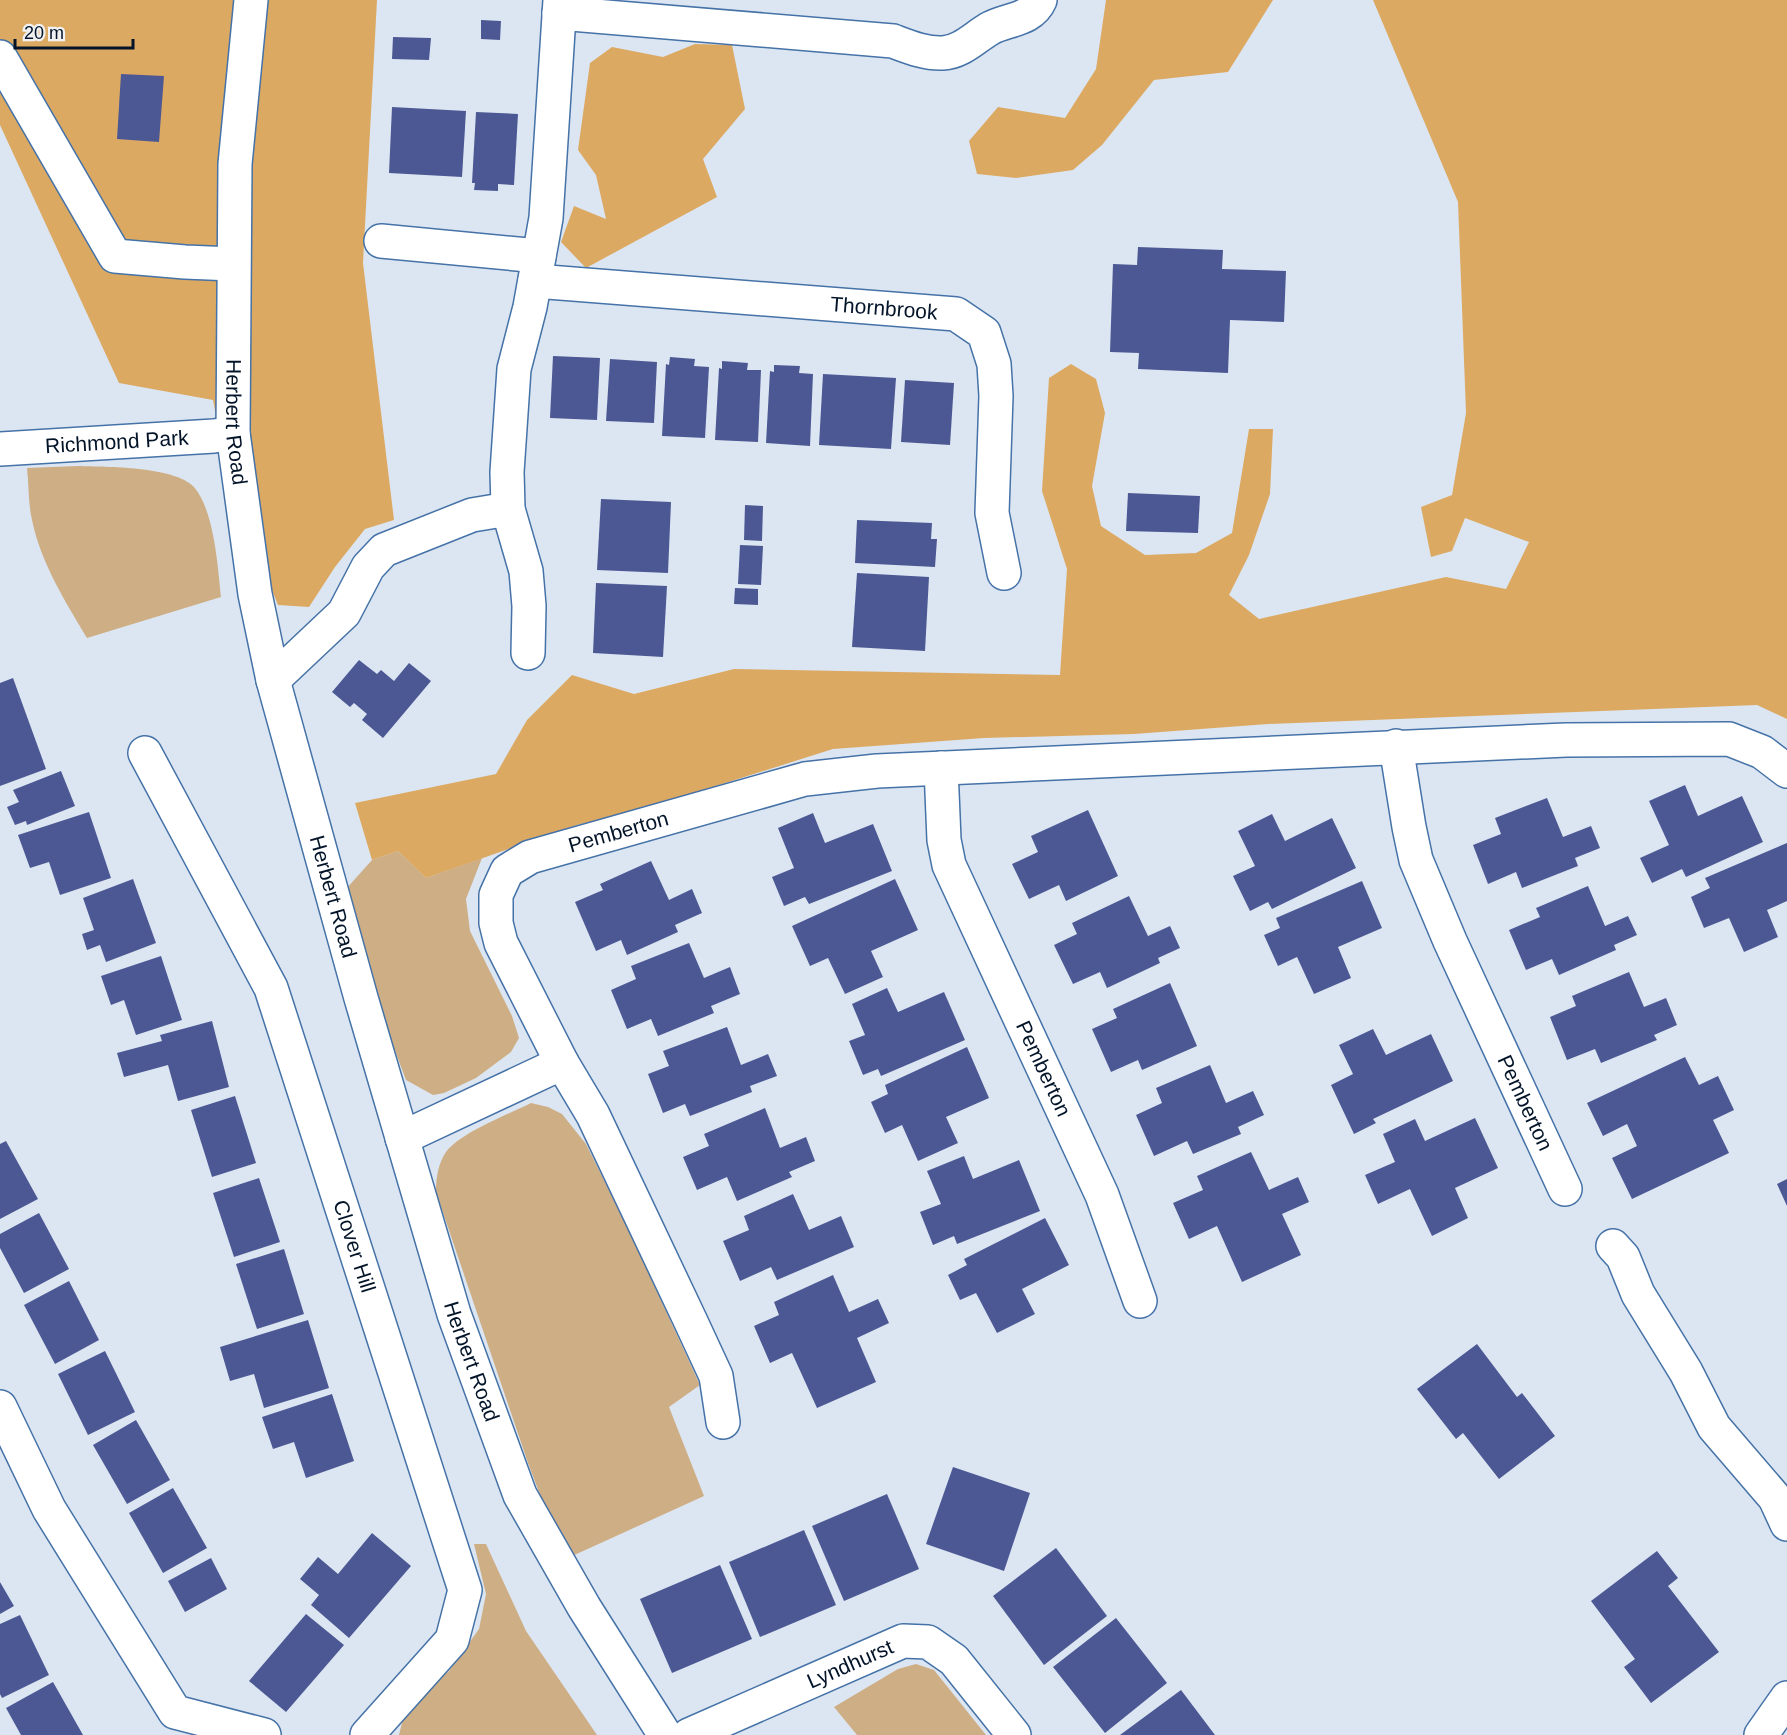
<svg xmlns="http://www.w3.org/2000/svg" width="1787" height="1735" font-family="Arial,sans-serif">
<rect width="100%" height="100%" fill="#dce6f2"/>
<g fill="#ceae85">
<path d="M 78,466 C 106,467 174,466 194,487 C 214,510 218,567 221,597 L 87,638 C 65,601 41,563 32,520 C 28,503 29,485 27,468 Z"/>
<polygon points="398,851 426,878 482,858 466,899 470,931 512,1016 519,1038 511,1052 476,1078 444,1093 433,1095 406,1080 383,1019 346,889 372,860"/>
<path d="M 531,1103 L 548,1107 L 562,1114 L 586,1144 L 625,1222 L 700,1385 L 669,1407 L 704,1496 L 570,1557 L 548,1516 L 528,1463 L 436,1192 C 436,1178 438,1164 446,1152 C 460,1133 509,1114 531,1103 Z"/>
<polygon points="474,1544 486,1544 526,1631 597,1735 399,1735 404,1715 426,1691 449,1671 479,1629 486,1594"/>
<polygon points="916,1664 934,1670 986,1735 857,1735 834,1707 898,1669"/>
</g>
<g fill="#dca963">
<polygon points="0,0 377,0 363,263 394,520 365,529 335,567 309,607 278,605 229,485 213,400 119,383 0,125"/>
<polygon points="1106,0 1273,0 1228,72 1154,80 1102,145 1073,170 1016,178 977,174 969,141 998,107 1065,118 1096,69"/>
<polygon points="1373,0 1787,0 1787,719 1757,705 1268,724 1134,734 984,738 833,749 637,811 577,825 426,878 398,851 372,860 355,803 496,774 527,720 572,675 634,694 734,669 1060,675 1067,569 1042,491 1049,378 1071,364 1096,379 1105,413 1092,486 1101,526 1145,555 1196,553 1232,533 1249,429 1273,429 1270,494 1249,555 1229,595 1259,619 1446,577 1506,589 1529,542 1465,518 1452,551 1431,557 1421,507 1452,495 1466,413 1458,202"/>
<polygon points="695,44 732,45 745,109 703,159 717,197 586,268 561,242 574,206 606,219 596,175 578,150 590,63 612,47 663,57"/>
</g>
<g fill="#4c5894">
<polygon points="481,20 501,21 500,40 481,39"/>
<polygon points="393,37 431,38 429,60 392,59"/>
<polygon points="121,74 164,76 159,142 117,139"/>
<polygon points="392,107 466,111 462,177 389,173"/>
<polygon points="476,112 518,114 514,185 498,184 498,191 474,190 475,183 472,183"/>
<polygon points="1138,247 1223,250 1222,269 1286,271 1284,322 1230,320 1228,373 1138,369 1139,353 1110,352 1113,264 1137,265"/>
<polygon points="553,356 600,358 597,420 550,418"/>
<polygon points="670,357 695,359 694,366 709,367 705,438 662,436 666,364 669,365"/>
<polygon points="610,359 657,362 654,423 606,421"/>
<polygon points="722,361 748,363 747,370 761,370 758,442 715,440 719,368 722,369"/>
<polygon points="774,365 800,366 799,373 813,374 810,446 766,443 770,371 774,372"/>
<polygon points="823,374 896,378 891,449 819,445"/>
<polygon points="905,380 954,383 950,445 901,442"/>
<polygon points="1128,493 1200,496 1198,533 1126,531"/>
<polygon points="601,499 671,502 668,573 597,570"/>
<polygon points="745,505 763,506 762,541 744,540"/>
<polygon points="857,520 932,523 931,539 937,539 935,567 855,563"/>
<polygon points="740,545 763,546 761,585 738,584"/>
<polygon points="857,573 929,577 925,651 852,647"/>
<polygon points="596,583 667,586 663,657 593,653"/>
<polygon points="735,588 758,589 758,605 734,604"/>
<polygon points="359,660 377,674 381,670 394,681 409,663 431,681 383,738 362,720 367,714 354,703 350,707 332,692"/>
<polygon points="13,678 46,769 0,786 0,683"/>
<polygon points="61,771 75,806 27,825 26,821 15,825 7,807 19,802 13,790"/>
<polygon points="1685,785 1698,816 1742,796 1763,842 1686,877 1682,869 1652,883 1640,858 1669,845 1649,801"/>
<polygon points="1547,798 1563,837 1591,826 1600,848 1575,858 1578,866 1522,888 1516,872 1488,884 1473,845 1501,834 1495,818"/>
<polygon points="1088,810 1118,876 1066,901 1059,885 1029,899 1012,864 1038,852 1031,836"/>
<polygon points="89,812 111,878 60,895 49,862 30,868 18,835"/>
<polygon points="813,813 825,843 873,824 892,871 809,904 805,897 784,906 772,877 794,868 778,828"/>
<polygon points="1272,814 1285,841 1332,818 1356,868 1272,909 1268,902 1250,911 1233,876 1255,866 1238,831"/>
<polygon points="1787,843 1787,901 1767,910 1778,937 1744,952 1729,918 1704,928 1691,897 1710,888 1705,878"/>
<polygon points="651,861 669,900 692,889 702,913 675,925 678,932 627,955 621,940 596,951 575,902 603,890 600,884"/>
<polygon points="133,879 156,943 106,962 100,945 87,950 82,934 94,930 83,898"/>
<polygon points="895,879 918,930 871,951 883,977 845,994 828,958 810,966 792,926"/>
<polygon points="1362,881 1382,928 1338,947 1351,978 1314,994 1297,957 1278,966 1264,935 1280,928 1276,918"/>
<polygon points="1588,886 1605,926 1628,916 1637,935 1614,945 1616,950 1559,975 1552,959 1526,970 1509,930 1540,917 1536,908"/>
<polygon points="1129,896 1148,936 1170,926 1180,948 1158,958 1160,963 1107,988 1100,972 1073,984 1054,945 1077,934 1072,923"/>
<polygon points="689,943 704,978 730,967 740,994 711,1006 714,1013 658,1036 651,1019 627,1029 611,990 636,979 631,966"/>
<polygon points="161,956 182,1020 136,1035 124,1000 111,1005 101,976"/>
<polygon points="1629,972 1644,1007 1666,998 1677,1025 1654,1035 1657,1040 1601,1063 1595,1049 1567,1060 1550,1017 1576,1006 1572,996"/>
<polygon points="1170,983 1197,1046 1142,1070 1138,1060 1111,1072 1092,1029 1117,1018 1113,1009"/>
<polygon points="887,988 898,1012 944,992 965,1040 881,1076 878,1069 863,1075 849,1041 865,1035 852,1004"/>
<polygon points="212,1021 229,1087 178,1101 168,1065 124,1077 117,1053 162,1041 160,1035"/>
<polygon points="727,1027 741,1065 768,1054 777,1076 750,1086 752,1092 690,1116 685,1104 663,1113 648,1074 669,1066 663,1051"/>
<polygon points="1373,1029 1386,1055 1431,1034 1453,1081 1373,1119 1376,1123 1354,1134 1331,1085 1353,1074 1339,1045"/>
<polygon points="967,1047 989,1098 946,1117 958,1143 918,1161 902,1125 885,1133 871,1102 888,1094 885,1085"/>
<polygon points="1685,1057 1699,1085 1718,1076 1734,1110 1713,1120 1729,1153 1632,1199 1612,1158 1637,1146 1627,1124 1603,1136 1587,1103"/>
<polygon points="1210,1065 1226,1103 1253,1091 1264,1115 1238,1127 1241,1134 1193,1154 1187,1141 1154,1156 1136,1115 1162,1103 1156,1088"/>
<polygon points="235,1096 256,1163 212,1177 191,1110"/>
<polygon points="765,1108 780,1148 806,1137 815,1161 789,1172 792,1177 737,1201 727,1177 697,1190 683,1157 709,1146 704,1134"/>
<polygon points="1475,1118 1498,1168 1455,1188 1468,1218 1432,1236 1410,1189 1378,1204 1365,1175 1395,1162 1383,1134 1415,1119 1425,1141"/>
<polygon points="6,1141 38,1199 0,1219 0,1144"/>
<polygon points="1251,1152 1269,1190 1298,1177 1309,1202 1282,1214 1301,1255 1242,1282 1217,1226 1189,1239 1173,1203 1203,1190 1197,1176"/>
<polygon points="964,1156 973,1179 1019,1160 1040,1211 957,1244 954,1236 933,1245 920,1212 941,1204 927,1171"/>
<polygon points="259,1178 280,1242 234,1257 213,1193"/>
<polygon points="1787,1179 1787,1206 1777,1184"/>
<polygon points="793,1194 809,1230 841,1216 854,1247 777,1280 771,1267 740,1281 723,1241 749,1230 744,1216"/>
<polygon points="39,1213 69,1269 24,1293 0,1248 0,1234"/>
<polygon points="1045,1218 1069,1265 1022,1289 1035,1314 997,1333 976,1293 960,1300 948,1275 967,1265 964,1259"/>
<polygon points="284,1249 304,1314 257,1329 236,1264"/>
<polygon points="833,1275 849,1312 878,1299 889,1323 857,1338 876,1382 817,1408 792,1353 770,1363 754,1326 779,1315 774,1302"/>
<polygon points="69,1281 99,1340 55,1364 24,1305"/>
<polygon points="308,1320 329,1388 264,1408 254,1374 230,1381 220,1347"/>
<polygon points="1477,1344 1517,1397 1522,1393 1555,1436 1499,1479 1463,1433 1456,1439 1417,1389"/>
<polygon points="105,1351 135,1412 88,1435 58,1374"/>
<polygon points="332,1394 354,1461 306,1478 294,1442 273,1449 262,1417"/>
<polygon points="136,1420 170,1480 127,1504 93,1445"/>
<polygon points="953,1467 1030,1493 1004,1571 926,1544"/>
<polygon points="173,1488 207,1548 163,1573 129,1513"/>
<polygon points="887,1494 919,1569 844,1601 812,1526"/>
<polygon points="804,1530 836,1605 760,1637 729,1562"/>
<polygon points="372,1533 411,1566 349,1638 311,1605 319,1595 300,1579 318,1557 338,1574"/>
<polygon points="1056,1548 1107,1616 1044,1665 993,1596"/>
<polygon points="1657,1551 1678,1578 1668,1586 1719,1652 1651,1703 1624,1667 1635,1659 1591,1601"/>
<polygon points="211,1558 227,1589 185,1612 168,1581"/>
<polygon points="720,1565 752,1639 672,1673 640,1599"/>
<polygon points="0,1582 14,1606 0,1614"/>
<polygon points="306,1614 344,1645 286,1712 249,1681"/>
<polygon points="20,1615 49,1675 2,1698 0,1694 0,1624"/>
<polygon points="1116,1618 1167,1683 1105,1733 1053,1667"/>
<polygon points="53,1682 83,1735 21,1735 6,1708"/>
<polygon points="1181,1690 1215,1735 1120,1735"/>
</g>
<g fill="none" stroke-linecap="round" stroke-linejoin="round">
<defs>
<g id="minor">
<path d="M 559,13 L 893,41 C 909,47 926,54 943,53 C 961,52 974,38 989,29 C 1006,19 1031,21 1040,0"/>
<polyline points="0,57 115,256 185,262 233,264"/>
<polyline points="381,241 539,256"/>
<path id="s1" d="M 535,281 L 956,314 L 984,333 L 994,364 L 996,396 L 992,513 L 1004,573"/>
<path id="s2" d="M 0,449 L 214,436 L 233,433"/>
<polyline points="528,653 529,606 526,571 508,509 507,472 514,369 530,307 546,218 560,0"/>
<polyline points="273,680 344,613 368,567 384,550 472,515 508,509"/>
<path id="s3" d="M 1396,746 L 1409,827 L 1416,860 L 1450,941 L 1565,1189"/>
<path id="s4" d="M 145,753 L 271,988 L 465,1590 L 452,1640 L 367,1735"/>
<path id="s5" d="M 941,768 L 944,840 L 949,865 L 1102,1195 L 1140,1301"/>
<polyline points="402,1138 562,1063"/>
<polyline points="1613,1246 1623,1257 1638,1294 1686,1372 1714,1427 1775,1498 1787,1524"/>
<polyline points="0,1407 49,1509 175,1712 264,1735"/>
<path id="s6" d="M 723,1422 L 716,1376 L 691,1322 L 593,1115 L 562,1063 L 501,943 L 496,923 L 496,895 L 507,871 L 530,857 L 805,779 L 877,771 L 1566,740 L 1729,739 L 1762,752 L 1787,771"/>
<path id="s7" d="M 689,1735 L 903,1641 L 928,1642 L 954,1660 L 1014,1735"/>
<polyline points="1761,1735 1787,1698"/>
</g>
<g id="tertiary">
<path id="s8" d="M 251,0 L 235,164 L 233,433 L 255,594 L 273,680 L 361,998 L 454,1314 L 520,1495 L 584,1607 L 665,1735"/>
</g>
</defs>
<use href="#minor" stroke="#4572a7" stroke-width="36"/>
<use href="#tertiary" stroke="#4572a7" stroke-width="36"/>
<use href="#minor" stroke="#fff" stroke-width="33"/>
<use href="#tertiary" stroke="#fff" stroke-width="33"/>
</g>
<g text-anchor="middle" stroke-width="6" stroke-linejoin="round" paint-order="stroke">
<g font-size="21" fill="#031429" stroke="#f2f2f2">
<text dy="7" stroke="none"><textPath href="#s1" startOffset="350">Thornbrook</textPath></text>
<text dy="7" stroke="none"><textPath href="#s8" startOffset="423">Herbert Road</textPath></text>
<text dy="7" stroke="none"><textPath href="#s2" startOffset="117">Richmond Park</textPath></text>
<text dy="7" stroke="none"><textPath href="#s6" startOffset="724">Pemberton</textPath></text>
<text dy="7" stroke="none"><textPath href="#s8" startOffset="909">Herbert Road</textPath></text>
<text dy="7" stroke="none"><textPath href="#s5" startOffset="322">Pemberton</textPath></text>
<text dy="7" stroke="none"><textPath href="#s3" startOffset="382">Pemberton</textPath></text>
<text dy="7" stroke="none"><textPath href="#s4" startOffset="538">Clover Hill</textPath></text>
<text dy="7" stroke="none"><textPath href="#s8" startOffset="1394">Herbert Road</textPath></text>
<text dy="7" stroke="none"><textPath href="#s7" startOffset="176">Lyndhurst</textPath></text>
</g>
</g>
<path d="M15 39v9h118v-9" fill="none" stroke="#031429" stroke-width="3"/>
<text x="24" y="39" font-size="18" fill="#031429" stroke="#f2f2f2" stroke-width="4.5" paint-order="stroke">20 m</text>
</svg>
